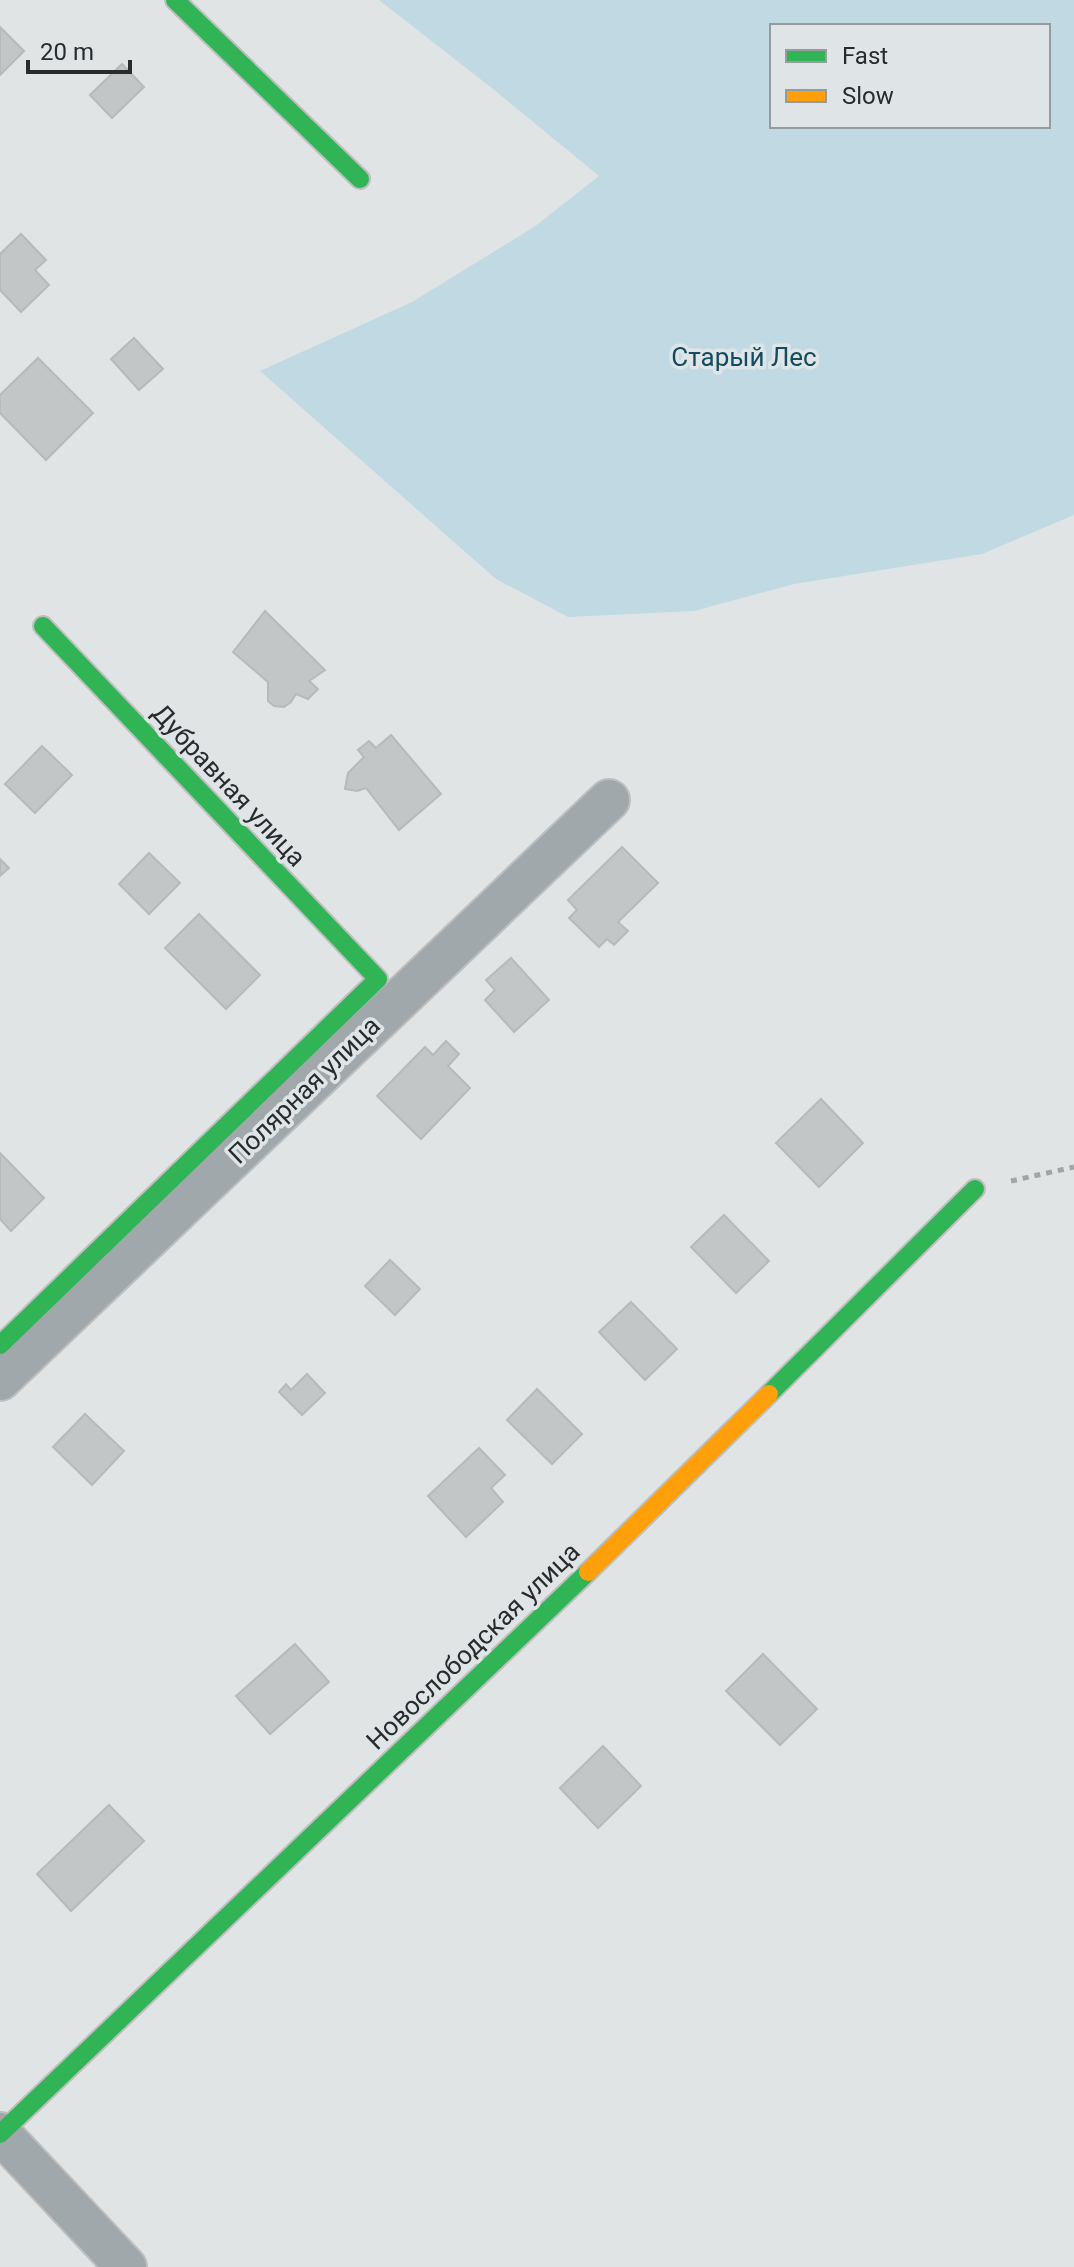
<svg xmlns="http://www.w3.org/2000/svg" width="1074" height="2267" font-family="Roboto,sans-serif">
<rect width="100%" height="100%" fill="#e1e4e5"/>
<path fill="#c1d9e2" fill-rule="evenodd" d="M 379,0 L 1074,0 L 1074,515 L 982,554 L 794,584 L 694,611 L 568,617 L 496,579 L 260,371 L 412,302 L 534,227 L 599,176 L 493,89 ZM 772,26 L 1048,26 L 1048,126 L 772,126 Z"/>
<g fill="#c3c6c7" stroke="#b7b9ba" stroke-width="2">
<polygon points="0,27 24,51 0,75"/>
<polygon points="122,64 144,87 112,118 90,95"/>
<polygon points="21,234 46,260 35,270 49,285 21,312 0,290 0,254"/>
<polygon points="134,338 163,369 139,390 111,359"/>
<polygon points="38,358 93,413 46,460 0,413 0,395"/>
<polygon points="265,611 325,670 309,681 318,689 308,699 296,694 291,702 284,707 274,706 268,701 268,682 233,652"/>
<polygon points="391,735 441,794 399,830 366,788 357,791 345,789 348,773 364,757 358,750 369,741 376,748"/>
<polygon points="42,746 72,775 35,813 5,784"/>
<polygon points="622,847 658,883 618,922 628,931 614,945 607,939 599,947 569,918 577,910 568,900"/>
<polygon points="149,853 180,883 149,914 119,884"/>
<polygon points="0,859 9,868 0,876"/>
<polygon points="199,914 260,975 226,1009 165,948"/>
<polygon points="511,958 549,1000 514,1032 485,1000 495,990 486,980"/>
<polygon points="446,1041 459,1054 448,1066 470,1088 421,1139 377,1096 425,1047 433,1055"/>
<polygon points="821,1099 863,1143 819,1187 776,1143"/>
<polygon points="0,1153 44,1198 11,1231 0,1219"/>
<polygon points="724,1215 769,1261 736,1293 691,1247"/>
<polygon points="390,1260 420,1289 395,1315 365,1286"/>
<polygon points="631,1302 677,1349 645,1380 599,1332"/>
<polygon points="307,1374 325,1393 302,1415 279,1392 286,1384 291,1390"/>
<polygon points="537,1389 582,1434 552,1464 507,1420"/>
<polygon points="85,1414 124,1451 92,1485 53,1447"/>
<polygon points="479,1448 505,1475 491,1488 503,1502 466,1537 428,1496"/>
<polygon points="295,1644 329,1682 270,1734 236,1696"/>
<polygon points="763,1654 817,1709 780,1745 726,1691"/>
<polygon points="603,1746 641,1786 598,1828 560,1788"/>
<polygon points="109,1805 144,1841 71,1911 37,1874"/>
</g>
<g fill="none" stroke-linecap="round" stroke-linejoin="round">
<defs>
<g id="street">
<polyline points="0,1380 609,800"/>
<polyline points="0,2133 126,2267"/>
</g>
<g id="fast">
<polyline points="175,0 360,179"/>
<polyline points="0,1345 378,979 43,626"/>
<polyline points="769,1394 975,1189"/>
<polyline points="0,2134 588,1572"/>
</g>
<polyline id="slow" points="588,1572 769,1394"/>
</defs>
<use href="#street" stroke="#bdbfbf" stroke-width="44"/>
<use href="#fast" stroke="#bdbfbf" stroke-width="22"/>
<use href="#slow" stroke="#bdbfbf" stroke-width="22"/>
<polyline stroke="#a0a5a8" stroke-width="5" stroke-dasharray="6 6" stroke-linecap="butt" points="1011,1181 1074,1167"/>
<use href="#street" stroke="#a0a8ac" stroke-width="40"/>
<use href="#fast" stroke="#30b455" stroke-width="18"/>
<use href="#slow" stroke="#ff9f0a" stroke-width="18"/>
</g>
<g text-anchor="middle" stroke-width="7" stroke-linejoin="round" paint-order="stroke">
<g font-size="26" fill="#124c5e" stroke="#dfe5e7">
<text x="744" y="366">Старый Лес</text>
</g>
<g font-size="26" fill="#292b2c" stroke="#dfe5e7">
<text transform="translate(229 785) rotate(47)" y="9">Дубравная улица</text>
<text transform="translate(304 1090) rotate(-44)" y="9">Полярная улица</text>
<text transform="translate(473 1646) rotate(-44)" y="9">Новослободская улица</text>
</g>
</g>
<rect x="770" y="24" width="280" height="104" fill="#dfe5e7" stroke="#969b9c" stroke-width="2"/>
<rect x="786" y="50" width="40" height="12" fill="#30b455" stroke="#969b9c" stroke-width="2"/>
<text x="842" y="64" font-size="24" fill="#292b2c">Fast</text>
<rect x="786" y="90" width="40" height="12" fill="#ff9f0a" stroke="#969b9c" stroke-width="2"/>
<text x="842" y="104" font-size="24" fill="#292b2c">Slow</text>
<path d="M28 60v12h102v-12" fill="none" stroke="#292b2c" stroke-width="4"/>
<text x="40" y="60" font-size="24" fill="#292b2c" stroke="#dfe5e7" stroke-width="6" paint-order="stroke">20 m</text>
</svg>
